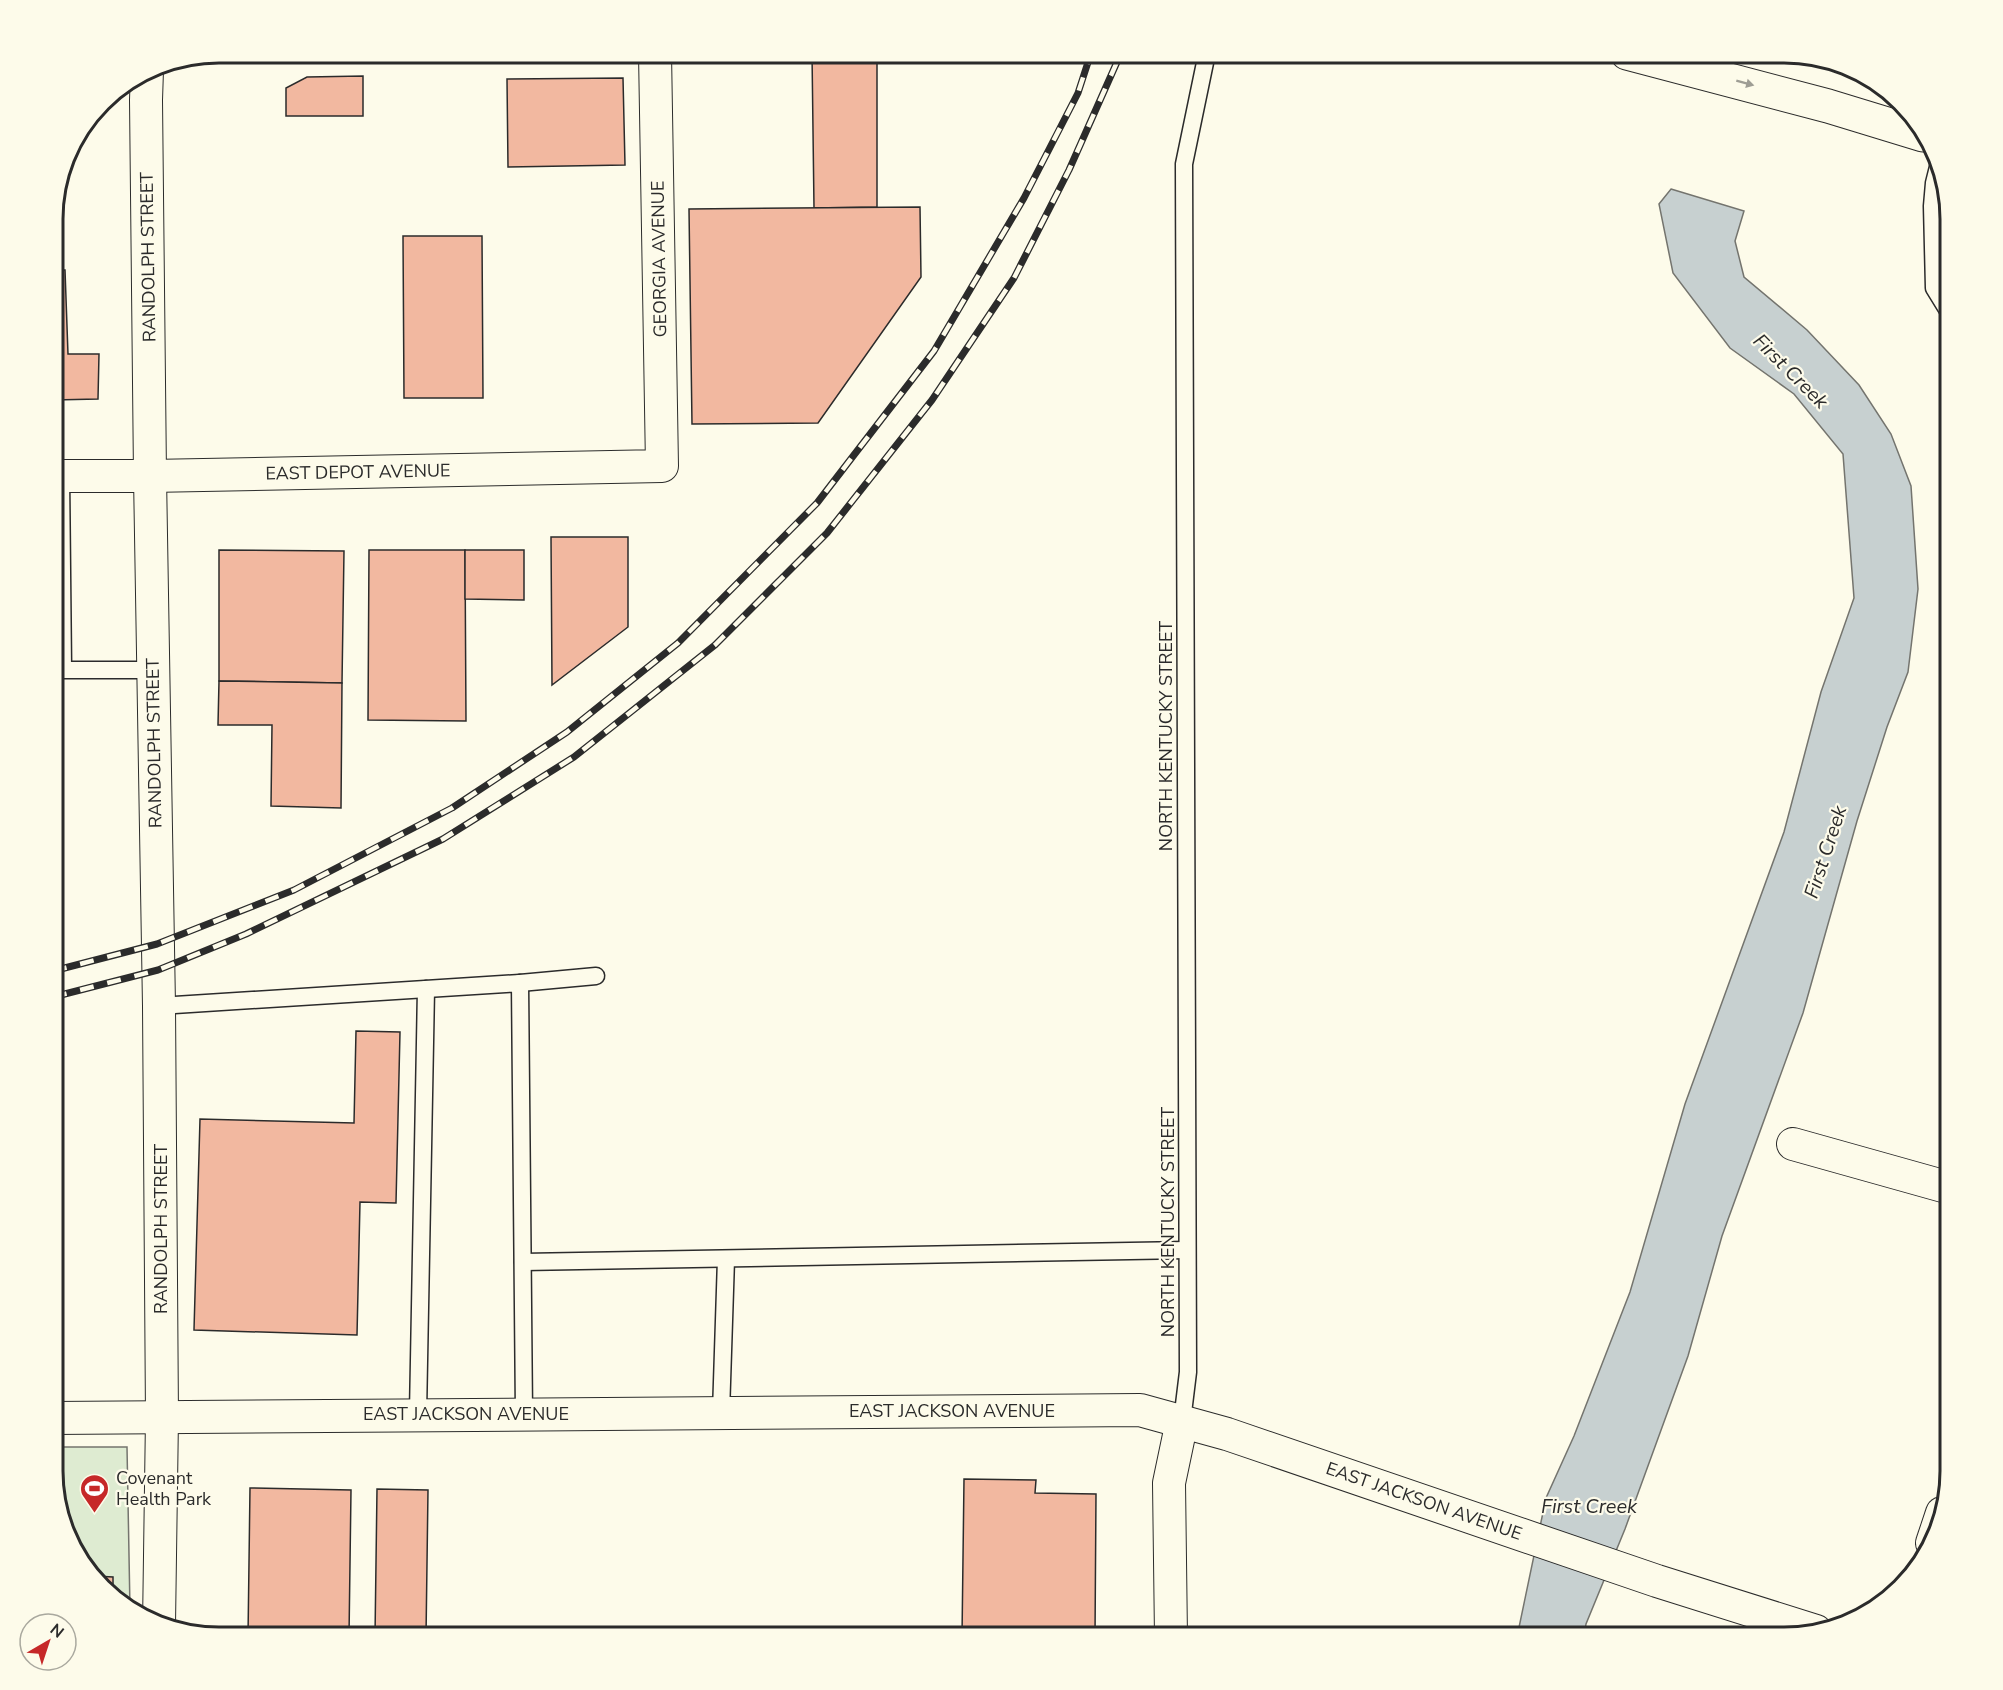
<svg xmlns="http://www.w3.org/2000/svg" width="2003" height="1690" font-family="'Nunito Sans',sans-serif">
<rect width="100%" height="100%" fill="#fdfbea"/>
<polygon fill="#deebd1" stroke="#74746e" stroke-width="1.5" points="53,1447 127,1447 130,1609 109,1596 70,1544 53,1481"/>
<polygon fill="#c7d0d0" stroke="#74746e" stroke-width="1.5" points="1671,189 1744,211 1735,241 1744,277 1807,330 1859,385 1891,434 1911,486 1918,589 1908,672 1887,727 1857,821 1803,1013 1722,1236 1688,1356 1625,1529 1586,1624 1584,1637 1517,1637 1546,1498 1574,1436 1630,1292 1685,1104 1784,832 1821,692 1854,598 1843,454 1794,394 1730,348 1673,273 1659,204"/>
<g fill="#f2b8a0" stroke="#2b2b2b" stroke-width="1.5">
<polygon points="812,53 877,53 877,207 814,208"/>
<polygon points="363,76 363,116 286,116 286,88 307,77"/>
<polygon points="623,78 625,165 508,167 507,79"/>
<polygon points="920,207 921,277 818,423 692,424 689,209"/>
<polygon points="403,236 482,236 483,398 404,398"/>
<polygon points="53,270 65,270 68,354 99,354 98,399 53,400"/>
<polygon points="551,537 628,537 628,627 552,685"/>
<polygon points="219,550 344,551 342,683 219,681"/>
<polygon points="369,550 465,550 466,721 368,720"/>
<polygon points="465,550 524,550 524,600 465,599"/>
<polygon points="219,681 342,683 341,808 271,806 272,725 218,725"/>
<polygon points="356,1031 400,1032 396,1203 360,1202 357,1335 194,1330 200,1119 354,1123"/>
<polygon points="964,1479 1036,1480 1035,1493 1096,1494 1095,1637 962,1637"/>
<polygon points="250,1488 351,1490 349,1637 248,1637"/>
<polygon points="377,1489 428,1490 426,1637 375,1637"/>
<polygon points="94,1576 113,1577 113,1598 109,1596"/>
</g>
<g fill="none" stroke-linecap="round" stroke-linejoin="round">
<defs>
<g id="service">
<polyline points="1939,163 1934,183 1932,206 1934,288 1950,314"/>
<polyline points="61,475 63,669"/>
<polyline points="54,670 153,670"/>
<polyline points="520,983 596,976"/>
<polyline points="159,1006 520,983 524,1414"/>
<polyline points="523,1262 1187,1250"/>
<polyline points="721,1413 726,1259"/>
<polyline points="418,1414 426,989"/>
<polyline points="1182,1421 1188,1372 1184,164 1207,53"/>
</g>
<g id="minor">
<polyline points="147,70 146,100 150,476 159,1006 162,1417 159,1625"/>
<polyline points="53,476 150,476 662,466 655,53"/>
<polyline points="1793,1144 1950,1188"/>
<polyline points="53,1418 1140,1410 1227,1434 1657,1581 1816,1631"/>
<polyline points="1932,1543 1942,1513"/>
<polyline points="1171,1637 1169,1483 1182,1421"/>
</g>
<polyline id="primary" points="1627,53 1828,106 1923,135"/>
</defs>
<use href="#service" stroke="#2b2b2b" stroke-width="19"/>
<use href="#minor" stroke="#2b2b2b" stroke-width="34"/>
<use href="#primary" stroke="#2b2b2b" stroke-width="35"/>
<use href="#service" stroke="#fdfbea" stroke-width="16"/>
<use href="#minor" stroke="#fdfbea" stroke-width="32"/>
<use href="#primary" stroke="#fdfbea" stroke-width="33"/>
<defs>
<g id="rail">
<polyline points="53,971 157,944 294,890 452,808 567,732 678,643 817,503 934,351 1024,198 1078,93 1091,53"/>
<polyline points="53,997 158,970 246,934 443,839 574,757 715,645 827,533 932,400 1014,278 1069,170 1121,53"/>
</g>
</defs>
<use href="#rail" stroke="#2b2b2b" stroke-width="7"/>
<use href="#rail" stroke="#fdfbea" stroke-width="4.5" stroke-dasharray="14" stroke-linecap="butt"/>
</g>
<defs><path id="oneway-solid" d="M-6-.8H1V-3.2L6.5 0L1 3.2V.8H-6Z" transform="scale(1.5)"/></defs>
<use fill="#9e9d94" href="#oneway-solid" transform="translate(1745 83) rotate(15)"/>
<defs>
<symbol id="stadium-pin" viewBox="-11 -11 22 30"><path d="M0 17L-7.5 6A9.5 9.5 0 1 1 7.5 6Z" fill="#c62828" stroke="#fdfbea"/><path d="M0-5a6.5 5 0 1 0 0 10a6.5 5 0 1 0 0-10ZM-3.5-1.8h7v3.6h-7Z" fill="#fff"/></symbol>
</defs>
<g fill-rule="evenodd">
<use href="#stadium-pin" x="78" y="1472" width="33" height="45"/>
</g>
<g text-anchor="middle" stroke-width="4.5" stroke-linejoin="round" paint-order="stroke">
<g font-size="18" fill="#2b2b2b" stroke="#fdfbea">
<text transform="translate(148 257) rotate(-91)" y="6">RANDOLPH STREET</text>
<text transform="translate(659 259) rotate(-91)" y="6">GEORGIA AVENUE</text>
<text transform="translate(358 472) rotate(-1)" y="6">EAST DEPOT AVENUE</text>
<text transform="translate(1166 736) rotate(-90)" y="6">NORTH KENTUCKY STREET</text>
<text transform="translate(154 743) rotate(-91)" y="6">RANDOLPH STREET</text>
<text transform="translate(1168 1222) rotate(-90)" y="6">NORTH KENTUCKY STREET</text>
<text transform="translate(161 1229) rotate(-90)" y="6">RANDOLPH STREET</text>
<text x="952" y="1417">EAST JACKSON AVENUE</text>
<text x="466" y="1420">EAST JACKSON AVENUE</text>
<text transform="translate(1424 1501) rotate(19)" y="6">EAST JACKSON AVENUE</text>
</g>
<g font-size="18" fill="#2b2b2b" stroke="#fdfbea" text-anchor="start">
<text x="116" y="1484">Covenant<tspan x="116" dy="21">Health Park</tspan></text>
</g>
<g font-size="20" font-style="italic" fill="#2b2b2b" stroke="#fdfbea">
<text transform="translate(1791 371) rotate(45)" y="7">First Creek</text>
<text transform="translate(1825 852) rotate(-72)" y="7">First Creek</text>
<text x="1589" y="1513">First Creek</text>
</g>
</g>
<path d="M0 0H2003V1690H0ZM219 63H1784A156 156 0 0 1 1940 219V1471A156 156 0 0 1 1784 1627H219A156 156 0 0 1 63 1471V219A156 156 0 0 1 219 63Z" fill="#fdfbea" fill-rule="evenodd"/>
<path fill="none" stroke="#2b2b2b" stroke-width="3" d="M219 63H1784A156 156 0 0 1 1940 219V1471A156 156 0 0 1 1784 1627H219A156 156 0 0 1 63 1471V219A156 156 0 0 1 219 63Z"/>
<g transform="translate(48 1642) rotate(39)"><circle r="28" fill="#fdfbea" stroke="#a9a89e" stroke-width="1.5"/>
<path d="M0-4.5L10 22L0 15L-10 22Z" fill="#c62828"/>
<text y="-9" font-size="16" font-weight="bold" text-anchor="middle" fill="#2b2b2b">N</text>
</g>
</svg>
